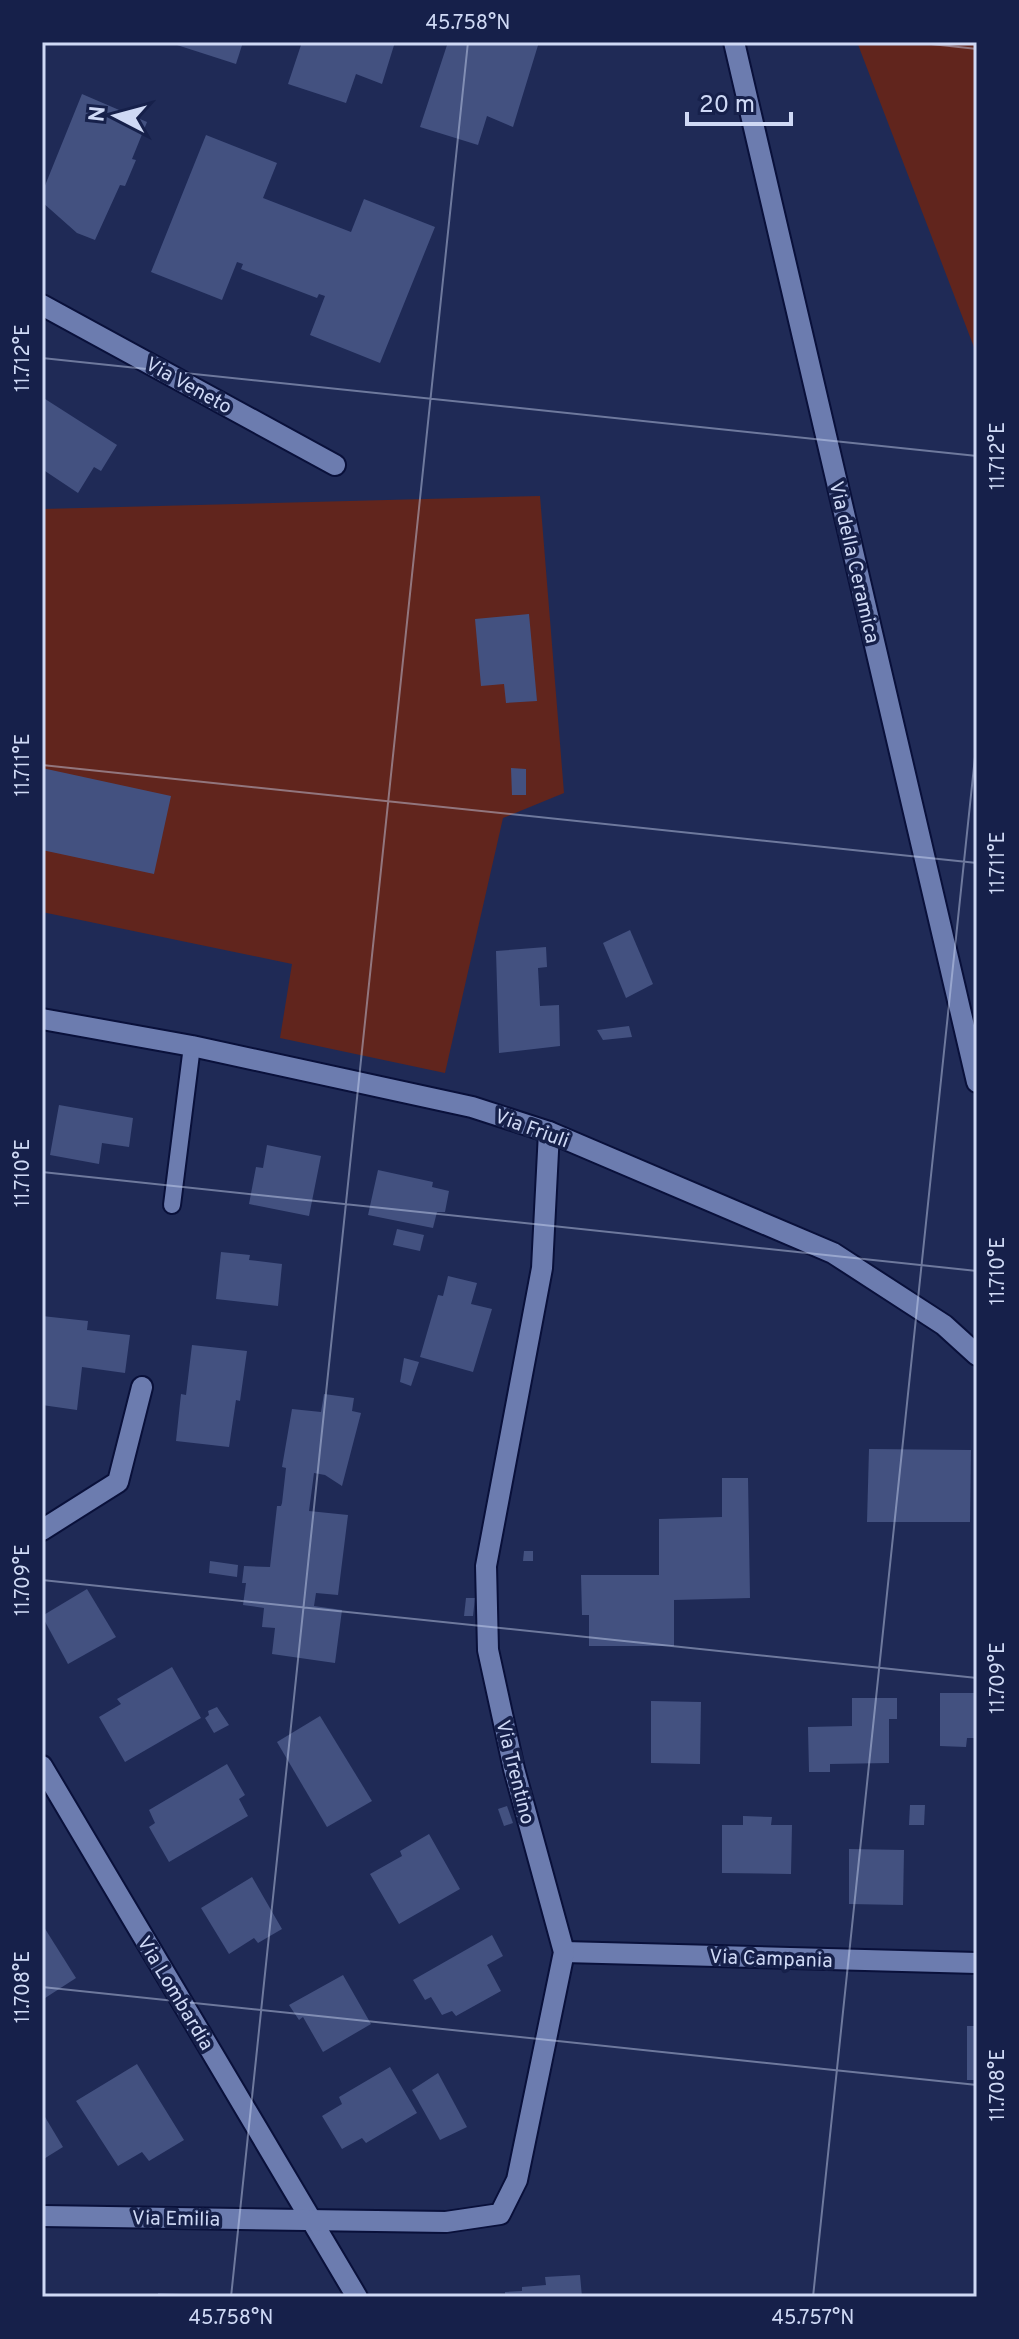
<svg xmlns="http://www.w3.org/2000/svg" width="1019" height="2339" font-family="Overpass,sans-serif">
<rect width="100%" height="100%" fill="#1f2a56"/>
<g fill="#61251d">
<polygon points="857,42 977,42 977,355"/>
<polygon points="540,496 564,793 503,818 445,1073 280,1038 292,964 42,912 42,509"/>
</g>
<g fill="#435180">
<polygon points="178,42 243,42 236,64 177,45"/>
<polygon points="302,42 395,42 382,84 356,74 346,103 288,84"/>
<polygon points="448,42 539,42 513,127 487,116 478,145 420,127"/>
<polygon points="82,94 147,122 132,159 136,160 125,186 120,185 95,240 77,233 42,202 42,193"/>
<polygon points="206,135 277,163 263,198 351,232 364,199 435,227 380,363 310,335 325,296 319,294 317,298 241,269 243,264 237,262 222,300 151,272"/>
<polygon points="42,397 117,445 101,471 94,467 78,493 42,469"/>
<polygon points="529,614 537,701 506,703 504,684 481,686 475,619"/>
<polygon points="42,768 171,796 154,874 42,850"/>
<polygon points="511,768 526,769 526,795 512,795"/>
<polygon points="630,930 653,984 626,998 603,943"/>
<polygon points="546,947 547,967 538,968 540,1006 559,1005 560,1046 499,1053 496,951"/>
<polygon points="629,1026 632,1037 603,1040 597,1030"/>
<polygon points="59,1105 133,1118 129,1147 102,1143 99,1164 50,1155"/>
<polygon points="267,1145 321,1156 309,1216 249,1204 256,1167 263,1168"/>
<polygon points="378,1170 433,1182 432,1187 449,1191 445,1212 437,1212 433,1228 368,1215"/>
<polygon points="397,1229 424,1235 420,1251 393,1245"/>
<polygon points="221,1252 250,1255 249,1260 282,1264 278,1306 216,1299"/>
<polygon points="448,1276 477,1283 471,1304 492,1309 473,1372 420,1357 438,1295 443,1296"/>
<polygon points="42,1316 88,1321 87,1330 130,1335 125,1373 82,1367 77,1410 42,1405"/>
<polygon points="192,1345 247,1351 240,1401 236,1400 229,1447 176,1441 181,1394 186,1395"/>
<polygon points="404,1358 419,1362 411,1386 400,1382"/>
<polygon points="324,1394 354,1398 352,1411 361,1413 342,1486 325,1475 314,1473 309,1511 348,1515 338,1595 316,1593 314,1606 342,1610 335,1663 272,1654 275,1628 262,1627 264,1608 243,1605 246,1583 242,1583 244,1566 270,1567 277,1506 281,1506 282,1503 286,1468 282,1467 292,1409 321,1412"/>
<polygon points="869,1449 971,1450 970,1522 867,1522"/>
<polygon points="722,1478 748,1478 750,1598 674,1600 674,1646 589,1646 589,1615 582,1615 581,1575 659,1575 659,1519 722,1517"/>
<polygon points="524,1551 533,1551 533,1561 523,1561"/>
<polygon points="210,1561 238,1565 237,1577 209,1573"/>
<polygon points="87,1589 116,1637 68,1664 42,1616"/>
<polygon points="466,1598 475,1598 473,1616 464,1616"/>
<polygon points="172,1667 201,1718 125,1762 99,1717 121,1704 117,1699"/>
<polygon points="940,1693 977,1693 977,1738 967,1738 966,1747 940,1746"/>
<polygon points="852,1698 897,1698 897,1719 889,1719 889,1763 830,1764 830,1772 809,1772 808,1727 852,1726"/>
<polygon points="651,1701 701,1702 700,1764 651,1763"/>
<polygon points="217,1707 229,1725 214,1733 205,1718 209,1715 208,1711"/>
<polygon points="320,1716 372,1801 327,1827 277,1742"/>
<polygon points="227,1764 245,1795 239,1799 248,1816 169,1862 149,1827 155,1823 149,1810"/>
<polygon points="910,1805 925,1805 924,1825 909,1825"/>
<polygon points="507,1806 513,1823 504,1826 498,1809"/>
<polygon points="743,1816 772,1817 771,1825 792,1825 791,1874 722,1873 722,1825 743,1825"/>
<polygon points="429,1834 460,1889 399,1924 370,1874 402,1856 400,1851"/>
<polygon points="849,1849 904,1850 903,1905 849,1904"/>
<polygon points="252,1877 282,1929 258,1943 254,1938 229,1954 201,1908"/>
<polygon points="42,1924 76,1978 42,2000"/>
<polygon points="492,1935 503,1956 487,1965 501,1991 456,2016 452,2011 442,2015 431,1997 425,2000 413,1980"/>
<polygon points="343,1975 371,2024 323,2052 303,2017 299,2020 289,2005"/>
<rect x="967" y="2026" width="10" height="54"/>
<polygon points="137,2064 184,2140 149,2161 142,2152 118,2166 76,2101"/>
<polygon points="390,2067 417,2113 366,2143 362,2138 342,2149 322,2116 342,2104 339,2097"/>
<polygon points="438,2073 467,2127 440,2140 412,2090"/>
<polygon points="42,2112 63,2147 42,2160"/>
<polygon points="580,2275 582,2297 505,2297 505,2292 522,2291 522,2287 546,2285 545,2277"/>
<polygon points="158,2293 183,2294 183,2297 158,2297"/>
</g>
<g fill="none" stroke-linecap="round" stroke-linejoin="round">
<defs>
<polyline id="lane" points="172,1205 192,1046"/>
<g id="street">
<polyline points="734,42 977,1082"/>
<polyline points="42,305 335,465"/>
<polyline points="42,1019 192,1046 472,1107 549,1132 833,1253 944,1325 977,1355"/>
<polyline points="42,1530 118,1482 142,1387"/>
<polyline points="42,1766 357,2297"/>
<polyline points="564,1952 977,1963"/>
<polyline points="42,2216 446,2222 500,2214 517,2180 564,1952 514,1769 488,1650 486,1566 542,1268 549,1132"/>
</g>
</defs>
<use href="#lane" stroke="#09103a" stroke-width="20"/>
<use href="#street" stroke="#09103a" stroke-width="24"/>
<use href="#lane" stroke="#6c7caf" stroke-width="16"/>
<use href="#street" stroke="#6c7caf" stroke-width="20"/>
</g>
<path fill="none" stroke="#cfd9f5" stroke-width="2" stroke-opacity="0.45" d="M 913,42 L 977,49M 42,358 L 977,456M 42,765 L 977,863M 42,1172 L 977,1271M 42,1580 L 977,1678M 42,1987 L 977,2085M 231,2297 L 468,42M 813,2297 L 977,738"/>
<g text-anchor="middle" stroke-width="7" stroke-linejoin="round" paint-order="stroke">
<g font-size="20" fill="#cfd9f5" stroke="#16204a">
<text transform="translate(189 385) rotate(29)" y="7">Via Veneto</text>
<text transform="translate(855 562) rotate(77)" y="7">Via della Ceramica</text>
<text transform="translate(532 1128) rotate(20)" y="7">Via Friuli</text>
<text transform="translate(516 1772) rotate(76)" y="7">Via Trentino</text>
<text transform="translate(771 1958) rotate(2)" y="7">Via Campania</text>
<text transform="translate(176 1993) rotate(59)" y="7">Via Lombardia</text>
<text transform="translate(176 2218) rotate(1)" y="7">Via Emilia</text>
</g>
</g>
<rect width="1019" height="2339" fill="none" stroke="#16204a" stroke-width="88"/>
<g transform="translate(116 116) rotate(276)" stroke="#16204a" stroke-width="6" paint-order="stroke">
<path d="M0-6L14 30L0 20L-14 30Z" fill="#cfd9f5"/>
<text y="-12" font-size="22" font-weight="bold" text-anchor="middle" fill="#cfd9f5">N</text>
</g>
<path d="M687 112v12h104v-12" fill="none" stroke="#cfd9f5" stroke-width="4"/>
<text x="699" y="112" font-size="24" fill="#cfd9f5" stroke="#16204a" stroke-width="6" paint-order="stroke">20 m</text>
<rect x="44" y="44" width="931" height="2251" fill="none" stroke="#cfd9f5" stroke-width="3"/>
<g font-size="20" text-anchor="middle" fill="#cfd9f5">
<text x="468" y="29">45.758°N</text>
<text transform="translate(22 358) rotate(-90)" y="7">11.712°E</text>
<text transform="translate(997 456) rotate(-90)" y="7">11.712°E</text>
<text transform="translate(22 765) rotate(-90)" y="7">11.711°E</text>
<text transform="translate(997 863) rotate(-90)" y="7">11.711°E</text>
<text transform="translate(22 1173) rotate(-90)" y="7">11.710°E</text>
<text transform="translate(997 1271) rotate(-90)" y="7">11.710°E</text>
<text transform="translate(22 1580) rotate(-90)" y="7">11.709°E</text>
<text transform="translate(997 1678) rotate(-90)" y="7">11.709°E</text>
<text transform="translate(22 1987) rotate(-90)" y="7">11.708°E</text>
<text transform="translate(997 2085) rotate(-90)" y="7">11.708°E</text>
<text x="231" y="2324">45.758°N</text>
<text x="813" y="2324">45.757°N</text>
</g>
</svg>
